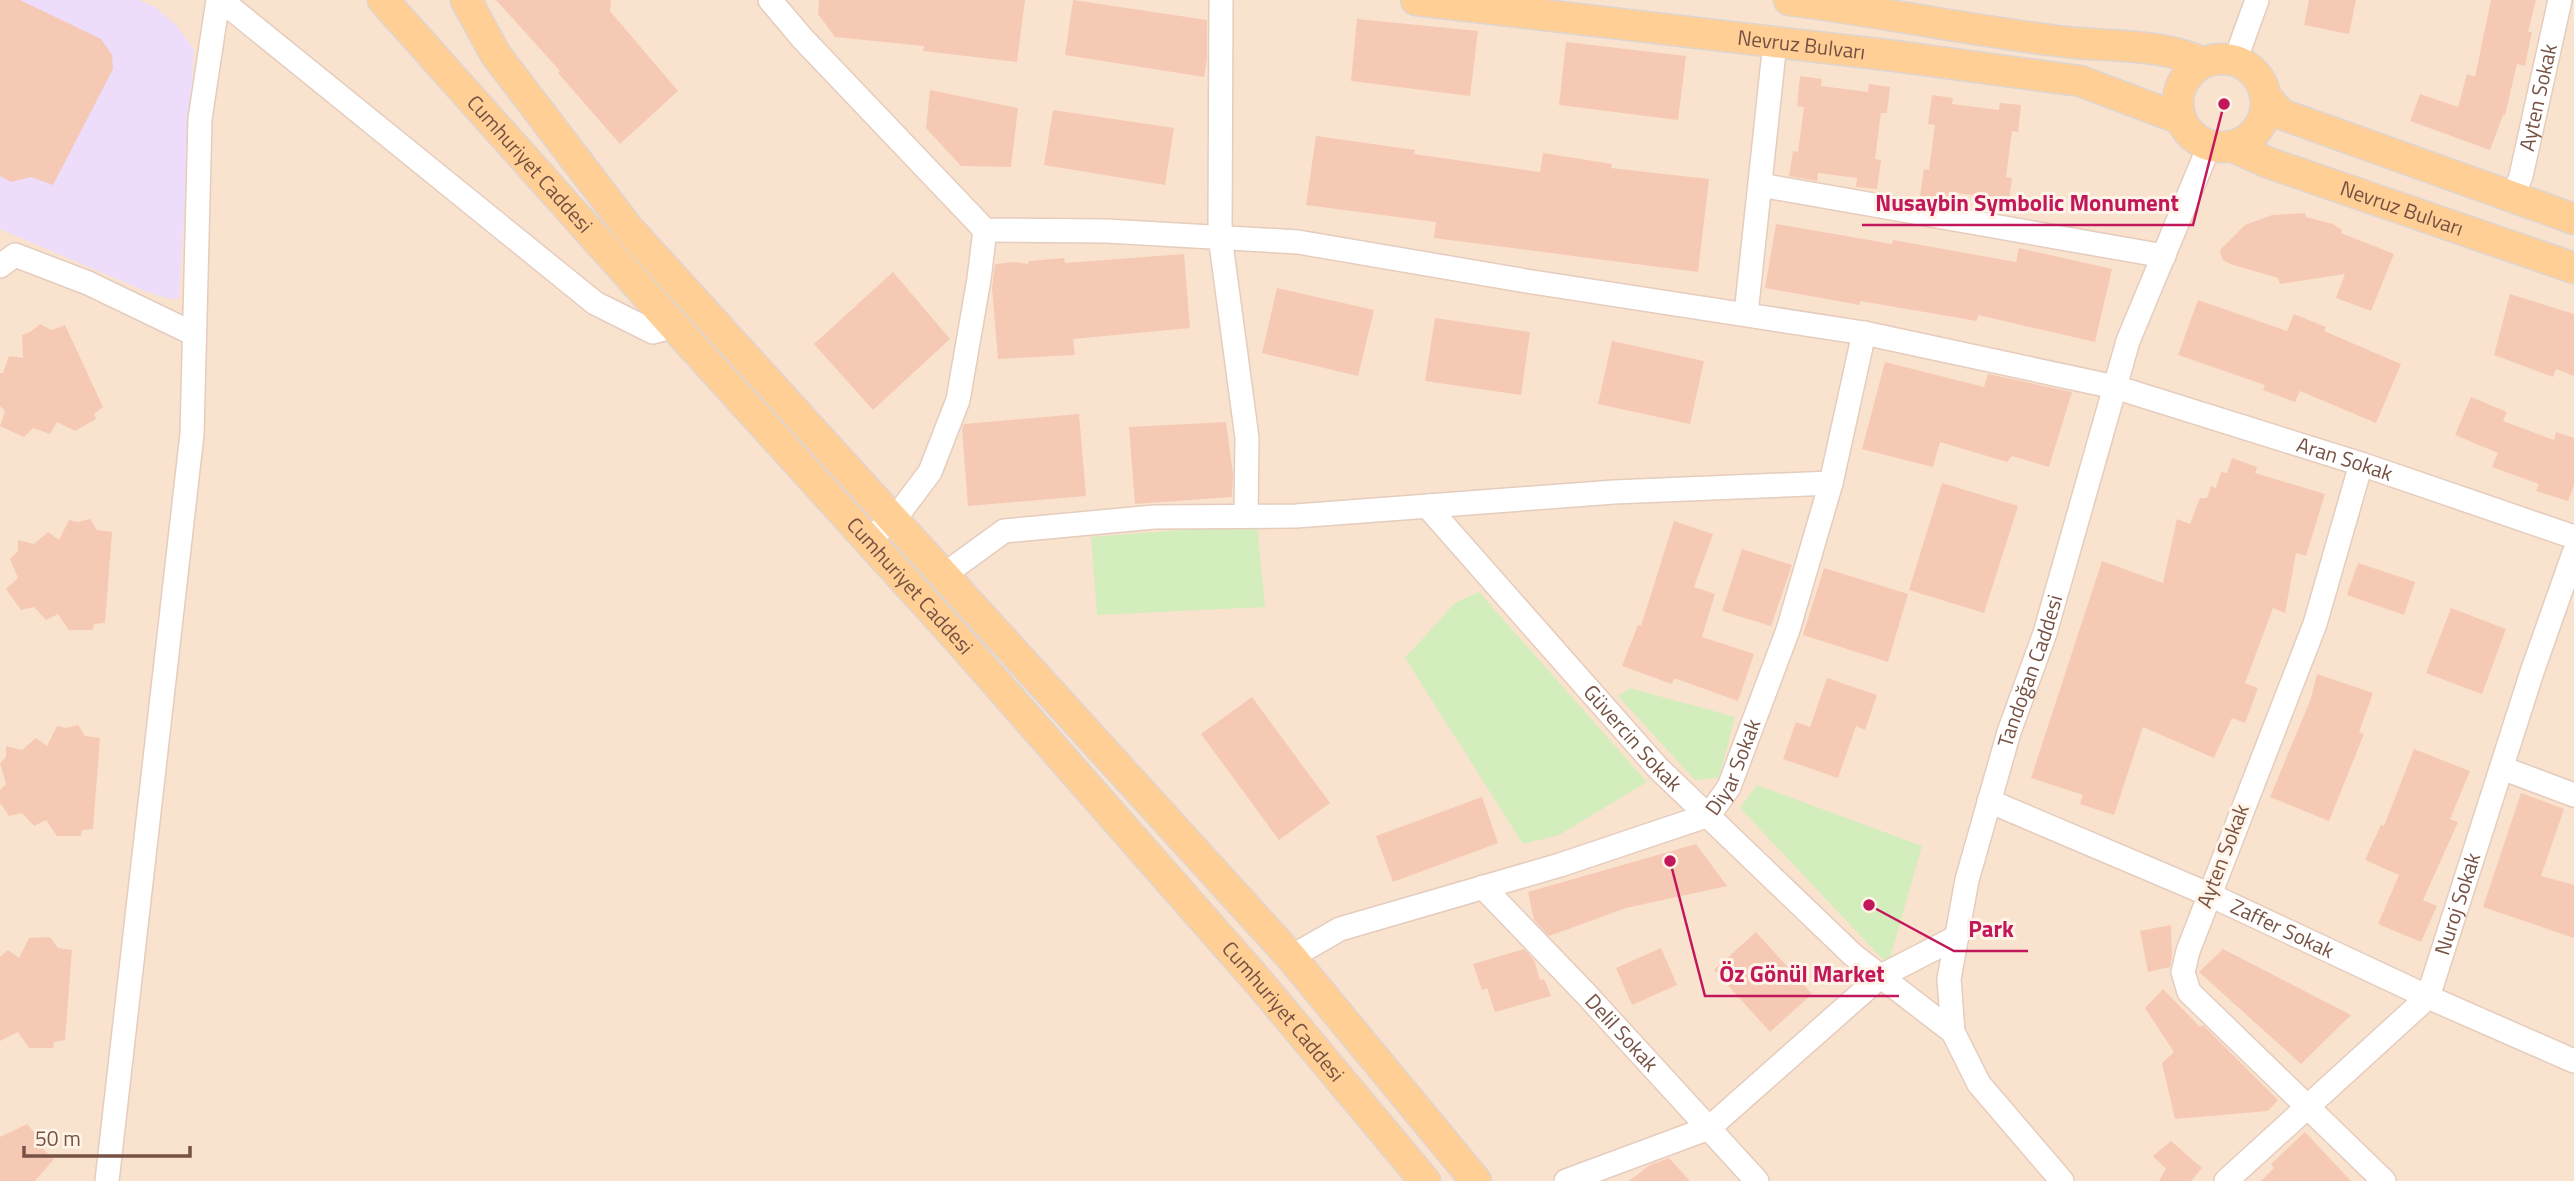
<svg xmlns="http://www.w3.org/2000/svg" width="2574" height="1181" font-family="'Titillium Web',sans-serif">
<rect width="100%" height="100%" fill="#fef0df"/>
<rect fill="#f9e3cf" x="0" y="0" width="2574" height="1181"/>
<polygon fill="#eddcfa" points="0,0 139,0 155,7 177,26 194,49 179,299 167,298 147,292 0,229"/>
<g fill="#d4edbc">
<polygon points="1257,524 1265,607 1097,615 1091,537"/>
<polygon points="1479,592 1647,782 1559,835 1523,844 1405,658 1455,603"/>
<polygon points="1630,688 1735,717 1719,778 1695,780 1618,696"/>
<polygon points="1757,785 1922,846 1888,965 1740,808"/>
</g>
<g fill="#f6c9b4">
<polygon points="0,0 20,0 101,39 112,55 113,69 53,185 31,177 11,182 0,176"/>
<polygon points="496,0 611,0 610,11 678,91 620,144 558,73 560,71"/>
<polygon points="819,0 1025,0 1017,62 923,51 924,46 835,37 818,14"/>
<polygon points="1073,0 1207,20 1207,59 1204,77 1065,55"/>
<polygon points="2309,0 2356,0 2349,34 2304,25"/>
<polygon points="2491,0 2536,0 2528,32 2532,32 2525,66 2517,64 2505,115 2503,115 2490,150 2410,121 2420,94 2458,107 2467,74 2475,77"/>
<polygon points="1357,19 1478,31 1470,96 1351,81"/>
<polygon points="1566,42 1686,56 1678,120 1559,105"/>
<polygon points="1800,76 1822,79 1821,86 1868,92 1869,84 1890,87 1887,113 1881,113 1875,159 1881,160 1877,189 1856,187 1857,178 1818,173 1817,181 1789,176 1793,151 1798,152 1804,107 1797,106"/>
<polygon points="930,90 1018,108 1011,167 961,166 926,128"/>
<polygon points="1932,95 1953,98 1952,104 1999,110 2000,103 2021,105 2018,132 2012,131 2006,177 2012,178 2008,208 1988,205 1988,197 1949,192 1948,200 1920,196 1924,169 1929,170 1935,125 1928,124"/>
<polygon points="1053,110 1174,128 1165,185 1044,165"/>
<polygon points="1316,136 1415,150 1414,154 1540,172 1543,153 1612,164 1611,168 1709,179 1698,272 1434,238 1436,222 1306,205"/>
<polygon points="2305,213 2306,217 2333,224 2342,230 2341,233 2394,254 2371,311 2336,298 2345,274 2280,284 2278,278 2230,264 2222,259 2220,250 2245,225 2272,215"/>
<polygon points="1776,224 1892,244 1893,240 2016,262 2019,248 2112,269 2095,342 1978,315 1977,321 1860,301 1860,305 1765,288"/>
<polygon points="1184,254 1190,328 1073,339 1075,355 998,359 992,288 995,264 1014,262 1028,264 1029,261 1064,258 1065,263"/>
<polygon points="893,272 950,339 873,410 814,344"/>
<polygon points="1277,288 1374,310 1358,376 1262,353"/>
<polygon points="2510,294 2574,314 2574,376 2556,369 2553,377 2494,355"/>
<polygon points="2198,300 2287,331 2294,314 2326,327 2324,331 2401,364 2376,423 2300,391 2295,402 2263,390 2265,385 2178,355"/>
<polygon points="1435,318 1530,332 1521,395 1425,381"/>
<polygon points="40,324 52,330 65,325 103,407 94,414 96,419 75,431 57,422 50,434 33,428 24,437 0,426 5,411 0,406 0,373 3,373 9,356 23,358 22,335 30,332"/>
<polygon points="1612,341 1704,361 1690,424 1598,404"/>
<polygon points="1885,362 1984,387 1988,374 2072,392 2049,467 2012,456 2007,462 1940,442 1933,467 1862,449"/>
<polygon points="2471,397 2507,412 2503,421 2554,440 2556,432 2574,438 2574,485 2568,501 2536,491 2539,484 2492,467 2498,453 2455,435"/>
<polygon points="1079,414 1086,496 968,506 962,429 964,424"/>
<polygon points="1226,422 1233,474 1232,497 1135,504 1129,427"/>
<polygon points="2232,458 2257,467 2255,473 2325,494 2306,556 2296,553 2285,613 2273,608 2245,683 2258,688 2245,723 2232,718 2214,758 2143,727 2114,815 2080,804 2083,795 2031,778 2102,561 2163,583 2177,519 2190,524 2200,498 2207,498 2211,486 2216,488 2221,472 2227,473"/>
<polygon points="1942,483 2018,506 1984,613 1909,590"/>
<polygon points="90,519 97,530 112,532 105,623 94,624 93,630 69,630 58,614 46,620 34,607 21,610 6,589 18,578 10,559 18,551 18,540 34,544 48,532 59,540 69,520 78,522"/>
<polygon points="1674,521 1713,534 1694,587 1715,594 1702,637 1754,654 1738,701 1674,678 1672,684 1622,666 1638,625 1641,626"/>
<polygon points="1742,549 1792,565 1771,626 1722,611"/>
<polygon points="2358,563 2415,582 2404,615 2347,595"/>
<polygon points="1824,568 1908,594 1888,662 1803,635"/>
<polygon points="2451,608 2506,629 2482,694 2426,673"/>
<polygon points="2317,674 2373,693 2359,732 2364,734 2329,821 2270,797 2310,701"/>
<polygon points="1827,678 1877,695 1865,730 1856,726 1838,778 1783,759 1796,722 1810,727"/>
<polygon points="1252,697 1330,803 1279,840 1201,734"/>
<polygon points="78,725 85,736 100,738 93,829 82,830 81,836 57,836 46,820 34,826 22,813 9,816 0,803 0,790 6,784 0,763 6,757 6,746 22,750 36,738 47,746 57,726 66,728"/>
<polygon points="2414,749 2470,771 2450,819 2458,822 2423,900 2437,906 2421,942 2378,924 2399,875 2365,860 2381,825 2384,826"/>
<polygon points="2521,793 2564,809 2541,876 2574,885 2574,938 2483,907"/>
<polygon points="1482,797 1498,843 1393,882 1376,836"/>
<polygon points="1696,844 1727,886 1626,908 1549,936 1534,920 1528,892"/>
<polygon points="2171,925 2172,956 2170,967 2148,972 2140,931"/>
<polygon points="1756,932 1812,994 1770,1032 1714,970"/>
<polygon points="50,937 58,948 72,950 65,1040 54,1042 53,1048 29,1048 18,1032 0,1041 0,957 8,950 19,958 29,938"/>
<polygon points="1661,948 1677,985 1632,1005 1616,968"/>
<polygon points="1524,949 1534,960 1540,980 1544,979 1551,996 1495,1012 1487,988 1482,990 1473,964"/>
<polygon points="2223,949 2351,1015 2301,1064 2199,972"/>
<polygon points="2163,989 2200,1027 2203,1025 2278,1100 2268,1111 2175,1119 2162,1063 2174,1052 2145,1008"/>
<polygon points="27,1124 33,1131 45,1136 43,1149 54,1159 35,1181 0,1181 0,1137"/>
<polygon points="2305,1132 2351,1181 2261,1181 2274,1168 2271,1164"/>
<polygon points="2171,1141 2202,1168 2191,1181 2159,1181 2166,1169 2153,1156"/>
<polygon points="1669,1158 1690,1181 1629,1181 1650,1165"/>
</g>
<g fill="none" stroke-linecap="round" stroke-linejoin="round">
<defs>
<g id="minor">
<polyline points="221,0 595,303 653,332 674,326"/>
<path id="s1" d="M 770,0 L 803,39 L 985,230 L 1107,231 L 1298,242 L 1526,281 L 1864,333 L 2115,387 L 2361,464 L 2574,537"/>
<polyline points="1221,0 1220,236 1247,438 1246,516"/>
<polyline points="2235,61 2257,0"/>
<polyline points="1760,185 2164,256"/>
<path id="s2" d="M 2513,196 L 2521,176 L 2560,0"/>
<polyline points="0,266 15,255 88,283 194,334"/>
<polyline points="1746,314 1775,42"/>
<polyline points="2361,464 2315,624 2188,951 2183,972 2189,992 2384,1181"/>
<path id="s3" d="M 1427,506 L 1658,768 L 1853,955 L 1953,1032"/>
<polyline points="866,540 894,520 930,472 958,400 979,279 985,230"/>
<polyline points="945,574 1004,531 1154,517 1296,516 1614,492 1831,483"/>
<polyline points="2502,768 2574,795"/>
<path id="s4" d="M 1989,801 L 2208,894 L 2428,997 L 2574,1061"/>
<path id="s5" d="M 1483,887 L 1586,994 L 1757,1181"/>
<path id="s6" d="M 1291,957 L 1340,929 L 1560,865 L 1709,815 L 1729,787 L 1788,630 L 1831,483 L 1864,333"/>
<polyline points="107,1181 192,434 200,119 218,0"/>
<polyline points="1566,1181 1709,1128 1881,976 1957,937"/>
<path id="s7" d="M 2062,1181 L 1979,1084 L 1953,1032 L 1949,979 L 1967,880 L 2009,732 L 2045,633 L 2128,341 L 2210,144"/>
<path id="s8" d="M 2226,1181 L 2428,997 L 2532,672 L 2574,553"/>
</g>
<g id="major">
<path id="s9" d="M 383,0 L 674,326 L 956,637 L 1257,980 L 1425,1181"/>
<polyline points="466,0 496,55 628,228 1291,957 1476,1181"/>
<path id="s10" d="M 1416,0 L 1895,56 L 2080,81 L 2181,119"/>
<path d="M 1789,0 C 1882,12 1973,31 2066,42 C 2110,47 2161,43 2203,63"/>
<circle cx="2222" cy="103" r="44"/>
<polyline points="2265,96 2281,114 2574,219"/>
<path id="s11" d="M 2231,146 L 2269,163 L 2574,268"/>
</g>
</defs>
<use href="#minor" stroke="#e5ccbd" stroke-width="26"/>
<use href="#major" stroke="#ded5d2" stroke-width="33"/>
<use href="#minor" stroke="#fff" stroke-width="23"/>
<use href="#major" stroke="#ffcf95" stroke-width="30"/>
</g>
<g text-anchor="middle" stroke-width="6" stroke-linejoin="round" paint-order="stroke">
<g font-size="21" fill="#775244" stroke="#fff4e7">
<text dy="7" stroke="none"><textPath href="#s10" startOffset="388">Nevruz Bulvarı</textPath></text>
<text dy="7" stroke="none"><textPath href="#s2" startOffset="102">Ayten Sokak</textPath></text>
<text dy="7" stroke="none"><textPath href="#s9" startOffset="220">Cumhuriyet Caddesi</textPath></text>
<text dy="7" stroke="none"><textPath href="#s11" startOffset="182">Nevruz Bulvarı</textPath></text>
<text dy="7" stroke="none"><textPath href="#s1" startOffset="1699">Aran Sokak</textPath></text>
<text dy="7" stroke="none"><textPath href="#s9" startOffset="788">Cumhuriyet Caddesi</textPath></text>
<text dy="7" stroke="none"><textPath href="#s7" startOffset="558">Tandoğan Caddesi</textPath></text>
<text dy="7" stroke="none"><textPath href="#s3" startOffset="310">Güvercin Sokak</textPath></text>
<text dy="7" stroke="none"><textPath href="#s6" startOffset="497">Diyar Sokak</textPath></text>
<text transform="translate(2223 856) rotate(-69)" y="7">Ayten Sokak</text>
<text dy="7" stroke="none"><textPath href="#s8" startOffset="371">Nuroj Sokak</textPath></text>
<text dy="7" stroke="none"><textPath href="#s4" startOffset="320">Zaffer Sokak</textPath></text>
<text dy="7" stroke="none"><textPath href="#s9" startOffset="1354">Cumhuriyet Caddesi</textPath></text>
<text dy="7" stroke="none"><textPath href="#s5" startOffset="201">Delil Sokak</textPath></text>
</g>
</g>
<path fill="none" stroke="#c2185b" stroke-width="2.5" d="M2224 104L2193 225H1862M1869 905L1954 951H2028M1670 861L1705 996H1899"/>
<g fill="#c2185b" stroke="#fff4e7" stroke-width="2.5">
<circle cx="2224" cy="104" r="7"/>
<circle cx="1869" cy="905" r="7"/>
<circle cx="1670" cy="861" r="7"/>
</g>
<g font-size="23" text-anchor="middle" font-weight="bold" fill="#c2185b" stroke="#fff4e7" stroke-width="6" stroke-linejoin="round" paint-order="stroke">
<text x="2027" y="211">Nusaybin Symbolic Monument</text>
<text x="1991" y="937">Park</text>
<text x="1802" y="982">Öz Gönül Market</text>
</g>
<path d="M24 1146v10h166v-10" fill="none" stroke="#775244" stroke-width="3.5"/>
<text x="35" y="1146" font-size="21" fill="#775244" stroke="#fff4e7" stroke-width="5" paint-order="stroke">50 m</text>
</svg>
